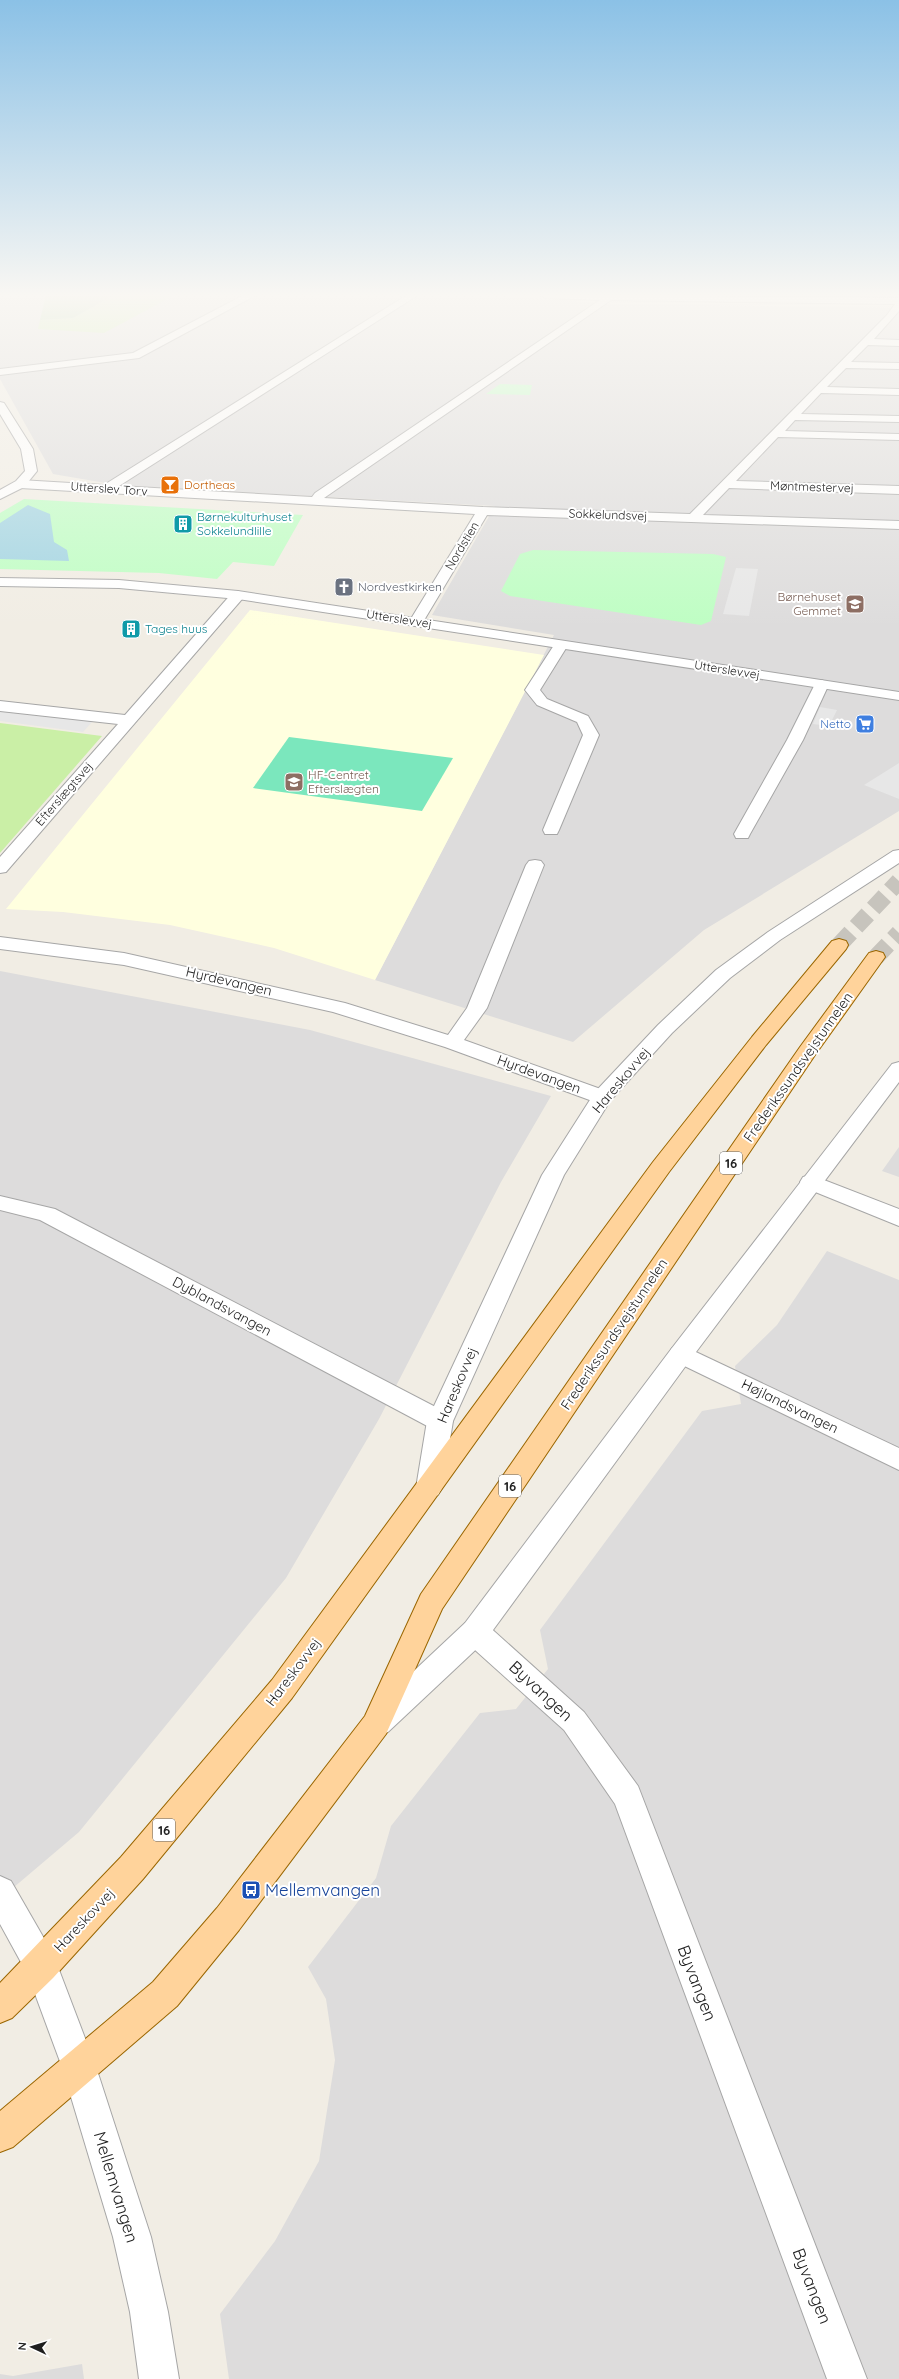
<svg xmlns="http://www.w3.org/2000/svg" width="899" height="2379" font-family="Quicksand,sans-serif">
<rect width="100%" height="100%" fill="#f1ede4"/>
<g fill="#dddcdc">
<polygon points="0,295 483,295 613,304 899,308 899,811 704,930 573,1042 375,980 554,635 432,615 495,506 123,486 53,474 0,379"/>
<polygon points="0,971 310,1030 551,1096 501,1182 379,1419 286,1578 79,1832 0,1899"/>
<polygon points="899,1147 899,1177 882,1171"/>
<polygon points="827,1251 899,1280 899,2379 229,2379 220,2314 275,2241 319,2161 335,2060 326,1999 308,1967 376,1878 391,1826 480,1713 516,1709 548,1669 540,1630 702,1411 741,1404 735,1366 777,1325"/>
<polygon points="82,2364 84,2379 0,2379 0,2374 13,2376"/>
</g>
<polygon fill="#ffffdf" points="250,610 544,655 375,980 274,948 170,925 63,912 6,909"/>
<g fill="#caefa6">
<polygon points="114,295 173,296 104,333 38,329 40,320 73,318"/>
<polygon points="0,723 102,736 0,853"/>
</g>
<polygon fill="#a8d495" points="46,295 114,295 73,318 40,320"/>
<g fill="#befec3">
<polygon points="500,384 532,385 530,395 486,394"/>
<polygon points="24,499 303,515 274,566 233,562 217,579 159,573 0,569 0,513"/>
<polygon points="533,550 713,554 726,557 711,621 701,625 510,596 501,591 520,554"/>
</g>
<polygon fill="#7be7bd" points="289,737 453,758 422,811 253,788"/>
<g fill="#e7e7e7">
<polygon points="736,568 758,569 749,616 723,614"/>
<polygon points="0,701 100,713 83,732 0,721"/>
<polygon points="820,707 837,710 829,726 813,724"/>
<polygon points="899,763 899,799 864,785"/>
</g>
<polygon fill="#d8d9e7" points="819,295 899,295 899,297 813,300 809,297"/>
<polygon fill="#a1d4e2" points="28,505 50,514 54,542 67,550 69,561 0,559 0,523"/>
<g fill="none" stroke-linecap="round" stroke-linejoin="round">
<g stroke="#c7c4bd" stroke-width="17" stroke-dasharray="17 8" stroke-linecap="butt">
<polyline points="839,945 899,881"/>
<polyline points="876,957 899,933"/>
</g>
<defs>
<g id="minor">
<polygon points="244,295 256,295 139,358 0,375 0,369 133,353"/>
<path d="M 407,295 L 418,295 L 119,486 L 312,497 L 315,493 L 600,300 L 545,298 L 540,295 L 899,298 L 899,311 L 874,339 L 899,340 L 899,346 L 868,345 L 851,362 L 899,363 L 899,369 L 846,368 L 827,387 L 899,389 L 899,395 L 821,393 L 801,414 L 899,416 L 899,422 L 795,420 L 785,431 L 899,434 L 899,440 L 778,437 L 736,481 L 899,486 L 899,494 L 729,488 L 703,515 L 899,521 L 899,529 L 487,515 L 423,622 L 416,626 L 409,622 L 475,514 L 20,488 L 14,484 L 20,480 L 104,485 ZM 611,300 L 895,304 L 887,315 L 690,514 L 483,507 L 324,498 Z"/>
<polygon points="238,591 245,595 243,598 6,872 0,873 0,857 118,724 0,711 0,701 125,715 233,592"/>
<polygon points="561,641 568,645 540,690 547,699 588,716 599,735 559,830 557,834 545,834 543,830 583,735 577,722 537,705 525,690 556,642"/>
<polygon points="822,680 829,684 803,740 750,834 748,838 736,838 734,834 787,740 815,684"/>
<polygon points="535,860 541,861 544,865 487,1008 464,1040 609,1092 612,1097 609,1102 602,1103 595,1102 445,1047 333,1012 124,965 0,949 0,937 124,953 345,1003 448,1035 467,1008 526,865 529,861"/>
<polygon points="811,1175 899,1209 899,1226 803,1187 800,1182 803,1177"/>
<polygon points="0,1196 55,1209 449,1414 453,1421 449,1428 440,1431 431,1428 40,1220 0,1210"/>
<polygon points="681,1345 899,1448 899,1470 672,1360 669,1354 672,1348"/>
<polygon points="475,1620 485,1623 584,1712 638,1786 867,2379 827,2379 615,1804 564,1730 465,1641 461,1632 465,1623"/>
<polygon points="0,1876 11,1881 53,1954 96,2067 151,2237 168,2312 179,2379 139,2379 130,2312 113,2237 62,2067 28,1975 0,1924"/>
</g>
<g id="tertiary">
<polygon points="0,402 4,403 33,449 37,471 24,487 0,499 0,490 16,481 25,471 21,449 0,414"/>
<polygon points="0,578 119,580 238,591 899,692 899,700 238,599 119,588 0,586"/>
<polygon points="899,850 899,863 780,940 730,978 672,1033 610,1101 564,1175 453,1421 442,1488 438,1495 429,1499 420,1495 416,1488 427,1421 542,1175 595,1092 658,1025 716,970 768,932 893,851"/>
<polygon points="899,1062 899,1082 690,1360 485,1641 388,1732 378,1736 368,1732 363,1723 368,1714 465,1623 672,1348 892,1064"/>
</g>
<g id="primary">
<polygon points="839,939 846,941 848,945 846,949 766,1045 669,1172 292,1698 143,1879 53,1978 12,2018 0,2023 0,1983 121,1857 272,1680 653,1162 752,1037 832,941"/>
<polygon points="876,951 883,953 885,957 815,1055 442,1609 386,1734 239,1930 177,2006 13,2147 0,2152 0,2111 153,1982 217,1908 365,1716 421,1594 800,1047 869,953"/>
</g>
</defs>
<use href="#minor" stroke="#a6a6a6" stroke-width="2"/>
<use href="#tertiary" stroke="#a6a6a6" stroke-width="2"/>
<use href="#primary" stroke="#9a6600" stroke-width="2"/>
<use href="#minor" fill="#fff" fill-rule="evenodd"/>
<use href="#tertiary" fill="#fff" fill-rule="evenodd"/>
<use href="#primary" fill="#ffd39b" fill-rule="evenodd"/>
</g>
<linearGradient id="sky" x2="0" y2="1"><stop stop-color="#8bc1e6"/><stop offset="0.47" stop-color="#f9f7f3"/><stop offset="1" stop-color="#f9f7f3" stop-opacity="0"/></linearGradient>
<rect width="899" height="628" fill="url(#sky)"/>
<defs>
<symbol id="bar-square" viewBox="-11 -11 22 22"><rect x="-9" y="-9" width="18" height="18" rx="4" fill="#e8710a" stroke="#fff"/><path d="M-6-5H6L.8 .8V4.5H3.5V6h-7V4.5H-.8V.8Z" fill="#fff"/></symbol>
<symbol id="building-square" viewBox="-11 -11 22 22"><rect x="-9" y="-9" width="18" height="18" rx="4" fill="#0f9aa8" stroke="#fff"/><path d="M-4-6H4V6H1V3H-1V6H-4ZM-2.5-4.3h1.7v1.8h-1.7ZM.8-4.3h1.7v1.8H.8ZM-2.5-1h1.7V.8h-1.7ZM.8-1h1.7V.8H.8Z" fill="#fff"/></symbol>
<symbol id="church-square" viewBox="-11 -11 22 22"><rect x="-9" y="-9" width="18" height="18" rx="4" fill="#6b7280" stroke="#fff"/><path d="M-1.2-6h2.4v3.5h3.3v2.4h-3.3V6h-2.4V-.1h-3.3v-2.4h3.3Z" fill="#fff"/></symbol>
<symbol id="school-square" viewBox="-11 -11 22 22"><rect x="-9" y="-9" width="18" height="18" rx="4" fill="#8d6e63" stroke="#fff"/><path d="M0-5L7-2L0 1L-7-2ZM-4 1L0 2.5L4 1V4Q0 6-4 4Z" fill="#fff"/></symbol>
<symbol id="supermarket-square" viewBox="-11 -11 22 22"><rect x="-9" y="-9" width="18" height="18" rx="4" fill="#3f7fe0" stroke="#fff"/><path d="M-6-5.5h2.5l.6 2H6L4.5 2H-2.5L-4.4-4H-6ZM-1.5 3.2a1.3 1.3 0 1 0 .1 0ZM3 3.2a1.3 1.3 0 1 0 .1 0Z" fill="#fff"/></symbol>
<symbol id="bus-square" viewBox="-11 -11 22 22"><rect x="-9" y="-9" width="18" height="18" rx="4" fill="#1a4fb4" stroke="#fff"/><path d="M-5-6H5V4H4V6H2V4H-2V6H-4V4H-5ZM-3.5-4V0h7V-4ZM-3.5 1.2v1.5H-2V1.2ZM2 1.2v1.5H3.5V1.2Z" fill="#fff"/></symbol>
</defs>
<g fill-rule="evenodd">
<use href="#bar-square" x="159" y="474" width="22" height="22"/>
<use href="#building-square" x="172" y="513" width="22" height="22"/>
<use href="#church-square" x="333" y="576" width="22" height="22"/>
<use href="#school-square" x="844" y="593" width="22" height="22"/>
<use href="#building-square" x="120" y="618" width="22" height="22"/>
<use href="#supermarket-square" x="854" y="713" width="22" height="22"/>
<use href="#school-square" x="283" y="771" width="22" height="22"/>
<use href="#bus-square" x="240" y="1879" width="22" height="22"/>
</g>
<g text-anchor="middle" stroke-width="4" stroke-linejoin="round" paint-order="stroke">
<g font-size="12" fill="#c56008" stroke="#fff" text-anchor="start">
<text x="184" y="489">Dortheas</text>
</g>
<g font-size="12" fill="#1f1f1f" stroke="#fff">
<text transform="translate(812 487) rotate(2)" y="4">Møntmestervej</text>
<text transform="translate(109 489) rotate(4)" y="4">Utterslev Torv</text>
<text transform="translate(608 515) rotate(2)" y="4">Sokkelundsvej</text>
<text transform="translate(462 546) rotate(-59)" y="4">Nordstien</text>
<text transform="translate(399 619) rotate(9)" y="4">Utterslevvej</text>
<text transform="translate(727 670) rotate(9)" y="4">Utterslevvej</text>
<text transform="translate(64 794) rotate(-49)" y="4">Efterslægtsvej</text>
</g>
<g font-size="12" fill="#0d838f" stroke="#fff" text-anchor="start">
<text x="197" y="521">Børnekulturhuset<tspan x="197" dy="14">Sokkelundlille</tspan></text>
<text x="145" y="633">Tages huus</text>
</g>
<g font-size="12" fill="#5b616d" stroke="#fff" text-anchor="start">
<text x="358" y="591">Nordvestkirken</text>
</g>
<g font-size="12" fill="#785e54" stroke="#fff" text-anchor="end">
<text x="841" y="601">Børnehuset<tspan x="841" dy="14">Gemmet</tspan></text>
<text x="308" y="779" text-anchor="start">HF-Centret<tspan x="308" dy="14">Efterslægten</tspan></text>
</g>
<g font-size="12" fill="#366cbe" stroke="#fff" text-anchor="end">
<text x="851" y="728">Netto</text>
</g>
<g fill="#fff" stroke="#626262" stroke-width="1">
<rect x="720" y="1152" width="22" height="22" rx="3"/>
<rect x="499" y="1475" width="22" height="22" rx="3"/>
<rect x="153" y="1819" width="22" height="22" rx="3"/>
</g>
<g font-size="13" font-weight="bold" fill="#1f1f1f">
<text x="731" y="1168">16</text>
<text x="510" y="1491">16</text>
<text x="164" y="1835">16</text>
</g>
<g font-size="14" fill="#1f1f1f" stroke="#fff">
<text transform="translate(229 981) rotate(13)" y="5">Hyrdevangen</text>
<text transform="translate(798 1067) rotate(-55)" y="5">Frederikssundsvejstunnelen</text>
<text transform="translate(539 1074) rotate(20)" y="5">Hyrdevangen</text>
<text transform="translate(621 1080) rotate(-50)" y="5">Hareskovvej</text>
<text transform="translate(222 1306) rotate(28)" y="5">Dyblandsvangen</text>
<text transform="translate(614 1334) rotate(-56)" y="5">Frederikssundsvejstunnelen</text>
<text transform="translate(457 1385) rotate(-67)" y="5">Hareskovvej</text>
<text transform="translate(790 1406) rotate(26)" y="5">Højlandsvangen</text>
<text transform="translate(293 1672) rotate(-53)" y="5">Hareskovvej</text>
<text transform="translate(84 1920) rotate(-47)" y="5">Hareskovvej</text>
</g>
<g font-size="17" fill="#1f1f1f" stroke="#fff">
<text transform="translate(541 1691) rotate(43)" y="6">Byvangen</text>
<text transform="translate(697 1983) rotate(69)" y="6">Byvangen</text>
<text transform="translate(116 2187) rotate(73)" y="6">Mellemvangen</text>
<text transform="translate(812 2286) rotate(69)" y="6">Byvangen</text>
</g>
<g font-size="17" fill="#164399" stroke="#fff" text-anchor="start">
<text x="265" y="1896">Mellemvangen</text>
</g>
</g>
<g transform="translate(32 2347) rotate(274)" stroke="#ffffff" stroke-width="3" paint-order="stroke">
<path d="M0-3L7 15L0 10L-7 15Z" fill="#1f1f1f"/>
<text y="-6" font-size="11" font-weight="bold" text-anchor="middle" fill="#1f1f1f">N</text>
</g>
</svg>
